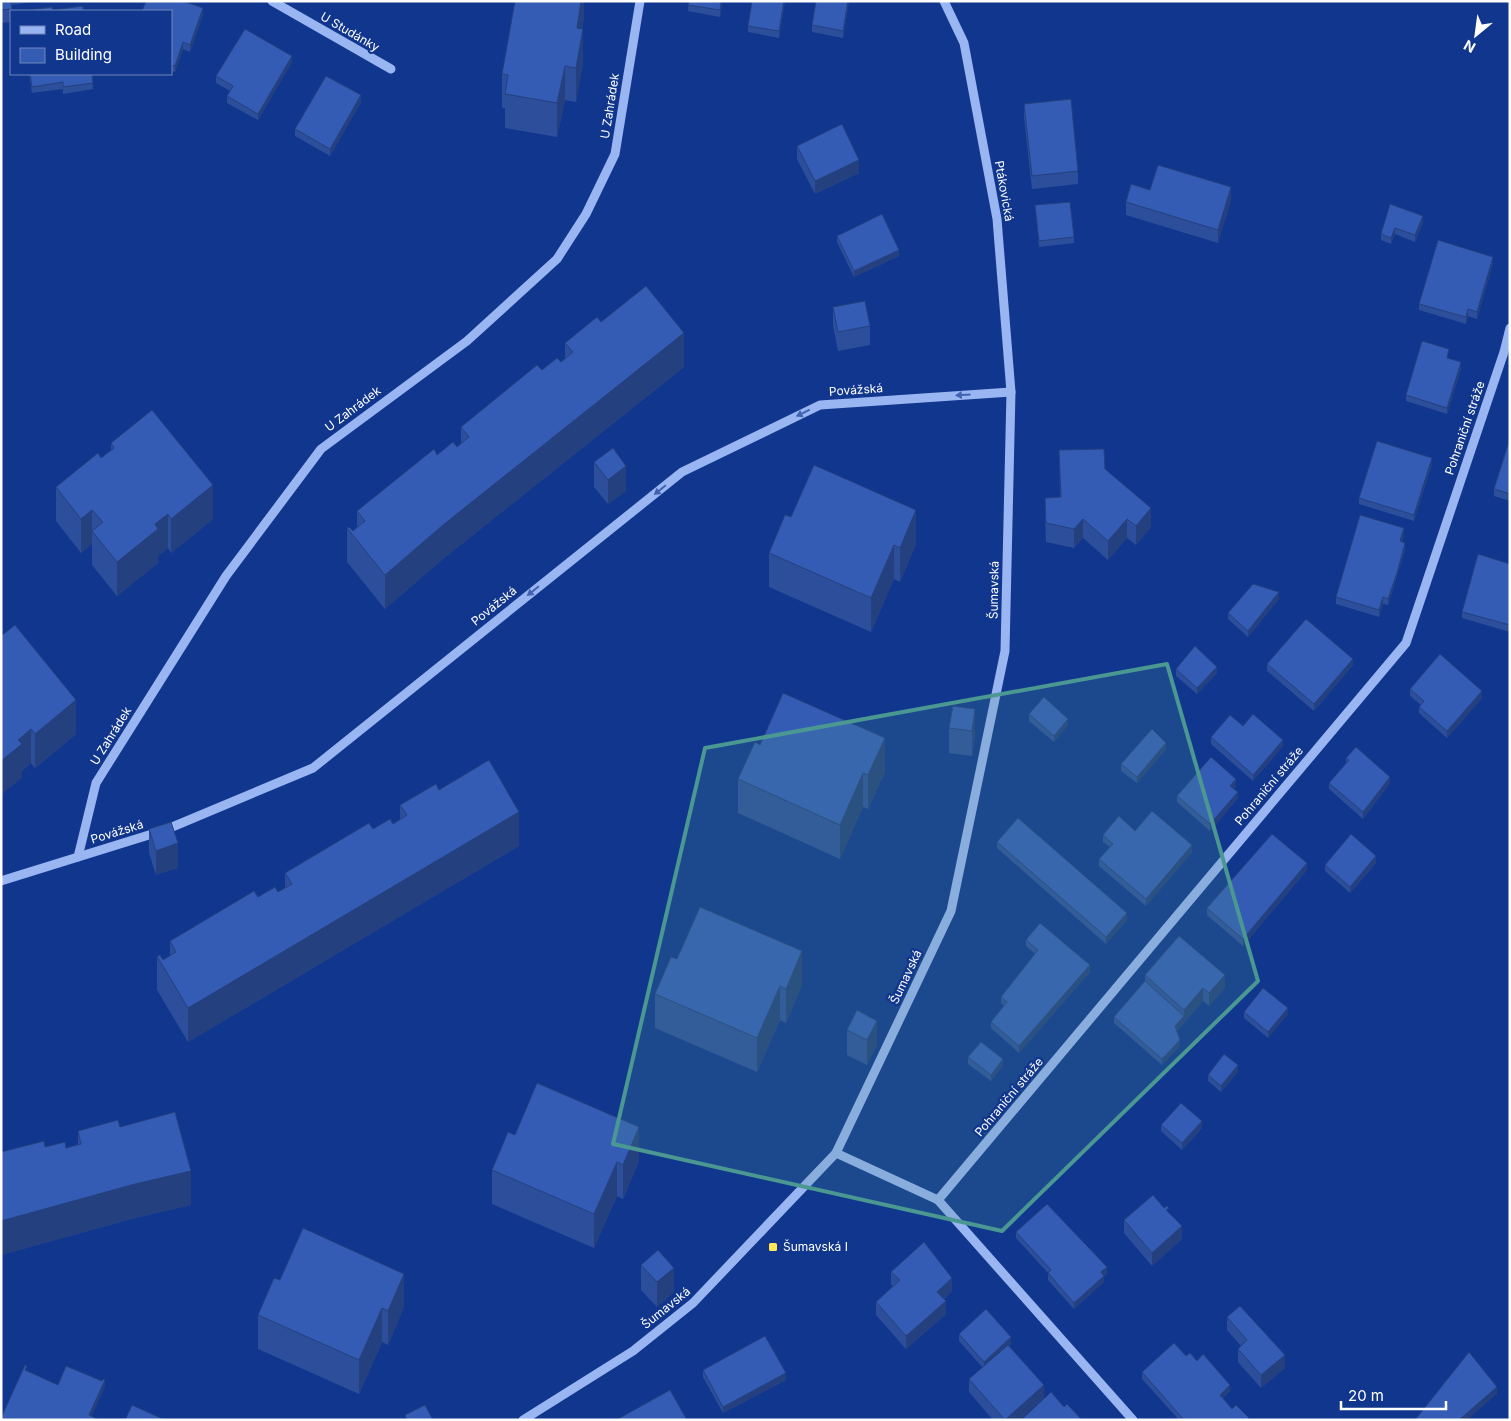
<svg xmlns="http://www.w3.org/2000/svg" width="1511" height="1421" font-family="Inter,sans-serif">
<rect width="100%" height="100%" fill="#11368d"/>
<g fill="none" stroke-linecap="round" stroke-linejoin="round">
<g stroke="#99b5f2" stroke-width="9">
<polyline points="272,1 391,69"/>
<polyline points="78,857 96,783 226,576 321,449 467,341 557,259 586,214 615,154 640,1"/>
<polyline points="1,881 165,830 313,768 682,472 820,405 1011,392"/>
<polyline points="836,1153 938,1200 1133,1420"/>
<polyline points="938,1200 1406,643 1504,352 1510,328"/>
<polyline points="523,1420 633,1351 693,1303 836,1153 951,911 1005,651 1011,392 997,219 964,43 944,1"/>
</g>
</g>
<g fill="#2d4f9b">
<polygon points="1,1 38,1 12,5 12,11 11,11 11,22 1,23"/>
<polygon points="584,1 584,18 582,29 583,63 576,102 565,100 557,137 505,128 505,108 502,108 502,74"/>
<polygon points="689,1 722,1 720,17 688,11"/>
<polygon points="785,1 779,38 748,32 748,26"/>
<polygon points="816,1 849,1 843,38 812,32 812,25"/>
<polygon points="171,11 203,15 190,52 183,49 175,72 171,71"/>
<polygon points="292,62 258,120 227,103 227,96 230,91 216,83 216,76"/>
<polygon points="29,74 92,74 93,89 63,94 63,89 32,93"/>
<polygon points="361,102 330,156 295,136 295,129"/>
<polygon points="1024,104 1078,171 1078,184 1032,189 1024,117"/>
<polygon points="797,146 859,173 815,194 797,159"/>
<polygon points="1150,190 1231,200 1218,243 1126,215 1126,202"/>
<polygon points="1390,204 1423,222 1415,242 1395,234 1391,244 1381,240 1381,234"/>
<polygon points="1035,205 1074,237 1074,243 1039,247"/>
<polygon points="837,236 899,256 854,277 837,242"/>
<polygon points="1493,263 1477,319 1468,316 1466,324 1419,310 1419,304"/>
<polygon points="833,307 870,326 870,345 838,351 833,326"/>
<polygon points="601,322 684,367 443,559 385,609 347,562 347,528 353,531 357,527 357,511 437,455 457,447 461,444 461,427 542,370 561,362 565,359 565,343"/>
<polygon points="1449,356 1448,358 1461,369 1447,414 1406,401 1406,395"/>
<polygon points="1510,438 1510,501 1494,496 1494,489"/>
<polygon points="111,443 213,519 171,553 168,548 158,556 158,563 117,596 92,565 92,544 81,553 56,521 56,487 101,458 111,451"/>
<polygon points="1059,450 1105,469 1151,527 1136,545 1127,538 1108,560 1083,538 1074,548 1046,542 1045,516 1045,498 1060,497"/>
<polygon points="594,462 626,491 608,504 594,487"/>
<polygon points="1432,464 1414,521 1359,504 1359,498"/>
<polygon points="791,517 916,544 900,582 894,579 871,632 769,587 769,553"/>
<polygon points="1404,535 1402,542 1405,550 1388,605 1383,604 1379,617 1336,604 1336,597"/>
<polygon points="1510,564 1510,632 1462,618 1462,612"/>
<polygon points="1279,599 1248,637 1228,619 1228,613"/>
<polygon points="1,636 76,734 35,768 31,763 22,771 22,778"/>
<polygon points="1267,664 1353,665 1314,711 1267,671"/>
<polygon points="1176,669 1217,673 1197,694 1176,676"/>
<polygon points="1410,689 1482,698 1447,738 1419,713 1419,707 1421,705 1410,696"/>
<polygon points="953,706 975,734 972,756 949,753 949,728"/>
<polygon points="1029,714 1068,725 1054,742 1029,721"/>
<polygon points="1243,726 1283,746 1253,781 1211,744 1211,737"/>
<polygon points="760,745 885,772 868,809 863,807 840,859 738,813 738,779"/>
<polygon points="1166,749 1137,783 1121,771 1121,764"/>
<polygon points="1346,758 1390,783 1363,819 1329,789 1329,783 1346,763"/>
<polygon points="1236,786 1234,788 1238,798 1210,831 1177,802 1177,796"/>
<polygon points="439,790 519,846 188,1042 157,990 157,956 163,960 170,956 170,941 258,897 278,892 285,888 285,873 373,829 393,824 400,820 400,805"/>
<polygon points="149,829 178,868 156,875 149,853"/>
<polygon points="1135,831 1192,852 1146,906 1099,866 1099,859 1110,847 1103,842 1103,835"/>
<polygon points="997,842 1127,920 1106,944 997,848"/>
<polygon points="1376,863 1350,893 1325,871 1325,865"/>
<polygon points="1307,870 1243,946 1207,915 1207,908"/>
<polygon points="1026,940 1090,972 1019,1053 991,1028 991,1022 1004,1006 1001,1003 1001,997 1035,954 1026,946"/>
<polygon points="677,959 802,985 786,1023 780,1020 757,1072 655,1028 655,994"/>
<polygon points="1145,975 1225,988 1209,1006 1203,1001 1177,1031 1180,1046 1162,1065 1114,1023 1114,1017 1145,981"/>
<polygon points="1244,1012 1288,1014 1268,1038 1244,1018"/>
<polygon points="847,1030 877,1045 867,1065 847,1055"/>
<polygon points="968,1057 1003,1065 991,1081 968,1064"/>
<polygon points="1238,1072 1221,1092 1208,1081 1208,1075"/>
<polygon points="1161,1125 1202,1128 1182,1150 1161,1131"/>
<polygon points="120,1127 191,1205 135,1218 1,1255 1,1152 45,1147 66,1148 78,1144 78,1131"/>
<polygon points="515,1135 639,1161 623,1199 617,1196 594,1248 492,1204 492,1170"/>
<polygon points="1169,1213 1182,1239 1152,1266 1124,1233 1124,1220"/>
<polygon points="1016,1232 1107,1274 1104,1276 1104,1282 1074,1309 1048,1280 1048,1273 1016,1238"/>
<polygon points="641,1265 674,1292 657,1307 641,1290"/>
<polygon points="891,1272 952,1291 944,1299 946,1314 906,1349 876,1315 876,1302 893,1286 891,1285"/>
<polygon points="404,1307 388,1345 382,1342 359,1394 258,1349 258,1315"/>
<polygon points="1227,1317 1285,1368 1261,1388 1238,1362 1238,1349 1241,1346 1227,1330"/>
<polygon points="959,1334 1011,1344 1009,1346 1020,1420 993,1420 969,1392 969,1379 983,1368 959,1341"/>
<polygon points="1186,1356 1197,1361 1230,1391 1223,1398 1232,1409 1249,1420 1179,1420 1142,1379 1142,1372"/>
<polygon points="703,1370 786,1380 723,1413 703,1377"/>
</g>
<g fill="#24407e">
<polygon points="581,1 584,1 584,18 577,62 577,28"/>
<polygon points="721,1 722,1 720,17 720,10"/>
<polygon points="784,1 785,1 779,38 779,31"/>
<polygon points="848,1 849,1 843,38 843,31"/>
<polygon points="203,8 203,15 190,52 190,45"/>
<polygon points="583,29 583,63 576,102 576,68"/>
<polygon points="183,42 183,49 175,72 175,66"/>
<polygon points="292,56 292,62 258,120 258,114"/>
<polygon points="565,66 565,100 557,137 557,103"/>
<polygon points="361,95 361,102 330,156 330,149"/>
<polygon points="859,160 859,173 815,194 815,181"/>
<polygon points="1231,187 1231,200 1218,243 1218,230"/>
<polygon points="1423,216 1423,222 1415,242 1415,235"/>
<polygon points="1395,228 1395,234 1391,244 1391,238"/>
<polygon points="899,250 899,256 854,277 854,271"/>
<polygon points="1493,257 1493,263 1477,319 1477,312"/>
<polygon points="1468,309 1468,316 1466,324 1466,317"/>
<polygon points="684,333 684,367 443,559 385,609 385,575 443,525"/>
<polygon points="1461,362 1461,369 1447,414 1447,408"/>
<polygon points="1432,458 1432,464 1414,521 1414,515"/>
<polygon points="626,466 626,491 608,504 608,480"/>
<polygon points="213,485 213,519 171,553 171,519"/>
<polygon points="1151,508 1151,527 1136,545 1136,526"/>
<polygon points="92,510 92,544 81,553 81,519"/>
<polygon points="916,510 916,544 900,582 900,548"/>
<polygon points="168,514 168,548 158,556 158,563 117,596 117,562 155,524"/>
<polygon points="1083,519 1083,538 1074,548 1074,529"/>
<polygon points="1127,519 1127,538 1108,560 1108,541"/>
<polygon points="1404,528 1404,535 1400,548 1400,541"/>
<polygon points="1405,543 1405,550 1388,605 1388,599"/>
<polygon points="894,545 894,579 871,632 871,598"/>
<polygon points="1279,592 1279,599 1248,637 1248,631"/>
<polygon points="1383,597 1383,604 1379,617 1379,610"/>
<polygon points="1353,659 1353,665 1314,711 1314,704"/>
<polygon points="1217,667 1217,673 1197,694 1197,688"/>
<polygon points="1482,691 1482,698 1447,738 1447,731"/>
<polygon points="76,700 76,734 35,768 35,734"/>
<polygon points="975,709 975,734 972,756 972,731"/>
<polygon points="1068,719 1068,725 1054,742 1054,736"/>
<polygon points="31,729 31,763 22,771 22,778 1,795 1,761 18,740"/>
<polygon points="885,738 885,772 868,809 868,775"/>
<polygon points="1283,740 1283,746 1253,781 1253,775"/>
<polygon points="1166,743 1166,749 1137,783 1137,777"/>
<polygon points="863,773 863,807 840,859 840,825"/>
<polygon points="1390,777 1390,783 1363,819 1363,812"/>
<polygon points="1236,779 1236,786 1230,792 1230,786"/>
<polygon points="1238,792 1238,798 1210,831 1210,824"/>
<polygon points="519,812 519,846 188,1042 188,1008"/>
<polygon points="178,843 178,868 156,875 156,851"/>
<polygon points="1192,845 1192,852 1146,906 1146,899"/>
<polygon points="1376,856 1376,863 1350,893 1350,887"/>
<polygon points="1307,863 1307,870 1243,946 1243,939"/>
<polygon points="1127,913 1127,920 1106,944 1106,937"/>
<polygon points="802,951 802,985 786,1023 786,989"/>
<polygon points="1090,965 1090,972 1019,1053 1019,1046"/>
<polygon points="1225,975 1225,988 1209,1006 1209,993"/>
<polygon points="780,986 780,1020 757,1072 757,1038"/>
<polygon points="1203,988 1203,1001 1175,1033 1175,1026 1184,1016 1184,1010"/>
<polygon points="1288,1008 1288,1014 1268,1038 1268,1032"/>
<polygon points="877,1021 877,1045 867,1065 867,1040"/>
<polygon points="1180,1040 1180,1046 1162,1065 1162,1059"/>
<polygon points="1003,1059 1003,1065 991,1081 991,1075"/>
<polygon points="1238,1065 1238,1072 1221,1092 1221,1086"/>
<polygon points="1202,1121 1202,1128 1182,1150 1182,1143"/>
<polygon points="639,1127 639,1161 623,1199 623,1165"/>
<polygon points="617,1162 617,1196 594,1248 594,1214"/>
<polygon points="191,1171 191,1205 135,1218 1,1255 1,1221 135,1184"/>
<polygon points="1182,1226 1182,1239 1152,1266 1152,1253"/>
<polygon points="1107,1267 1107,1274 1104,1276 1104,1282 1074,1309 1074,1303 1101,1272"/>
<polygon points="674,1268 674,1292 657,1307 657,1282"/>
<polygon points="404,1274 404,1307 388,1345 388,1311"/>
<polygon points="952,1278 952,1291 937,1305 937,1292"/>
<polygon points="946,1301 946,1314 906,1349 906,1336"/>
<polygon points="382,1308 382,1342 359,1394 359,1360"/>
<polygon points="1011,1337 1011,1344 984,1369 984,1362"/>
<polygon points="1285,1355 1285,1368 1261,1388 1261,1375"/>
<polygon points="786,1373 786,1380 723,1413 723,1407"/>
<polygon points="105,1380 105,1387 90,1420 89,1415"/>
<polygon points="1044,1385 1044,1398 1020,1420 1005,1420"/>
<polygon points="1230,1385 1230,1391 1220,1401 1220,1395"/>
<polygon points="1497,1387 1497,1394 1467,1420 1459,1420"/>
</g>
<g fill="#345cb4" stroke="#24407e">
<polygon points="1,1 11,1 12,9 1,10"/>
<polygon points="146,1 183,1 203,8 190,45 183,42 175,66 171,65 171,11 142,11"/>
<polygon points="515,1 581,1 577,28 583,29 576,68 565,66 557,103 505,94 508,75 502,74"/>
<polygon points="689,1 721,1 720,10 688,5"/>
<polygon points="752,1 784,1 779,31 748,26"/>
<polygon points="816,1 848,1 843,31 812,25"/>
<polygon points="83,6 83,11 21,11 52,7 53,10"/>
<polygon points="245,29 292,56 258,114 227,96 233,86 216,76"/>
<polygon points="30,74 92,74 93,83 63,87 63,82 32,87"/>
<polygon points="326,76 361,95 330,149 295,129"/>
<polygon points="1071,99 1078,171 1032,176 1024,104"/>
<polygon points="842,124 859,160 815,181 797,146"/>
<polygon points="1158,165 1231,187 1218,230 1126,202 1131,184 1150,190"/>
<polygon points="1070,202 1074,237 1039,241 1035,205"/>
<polygon points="1390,204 1423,216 1415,235 1395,228 1391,238 1381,234"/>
<polygon points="882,214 899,250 854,271 837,236"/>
<polygon points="1438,240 1493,257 1477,312 1468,309 1466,317 1419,304"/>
<polygon points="646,286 684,333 443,525 385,575 347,528 349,527 353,531 365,521 357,511 434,449 437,455 453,442 457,447 469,437 461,427 537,365 542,370 557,358 561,362 573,352 565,343 597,317 601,322"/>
<polygon points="865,301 870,326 838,332 833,307"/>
<polygon points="1422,341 1449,349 1447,358 1461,362 1447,408 1406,395"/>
<polygon points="152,410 213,485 171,519 168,514 155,524 158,529 117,562 92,531 103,522 92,510 81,519 56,487 98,453 101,458 114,448 111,443"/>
<polygon points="1510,438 1510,494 1494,489"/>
<polygon points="1377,441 1432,458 1414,515 1359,498"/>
<polygon points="613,448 626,466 608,480 594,462"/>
<polygon points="1104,449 1105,469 1151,508 1136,526 1127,519 1108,541 1083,519 1074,529 1046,523 1045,498 1061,497 1059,450"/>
<polygon points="814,465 916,510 900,548 894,545 871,598 769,553 785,515 791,517"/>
<polygon points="1360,515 1404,528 1400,541 1405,543 1397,573 1388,599 1383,597 1379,610 1336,597"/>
<polygon points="1478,554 1510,564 1510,625 1462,612"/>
<polygon points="1253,584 1279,592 1248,631 1228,613"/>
<polygon points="1306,619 1353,659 1314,704 1267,664"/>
<polygon points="15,625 76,700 35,734 31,729 18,740 22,744 1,761 1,636"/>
<polygon points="1195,646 1217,667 1197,688 1176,669"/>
<polygon points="1440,654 1482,691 1447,731 1419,707 1424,701 1410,689"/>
<polygon points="783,693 885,738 868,775 863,773 840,825 738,779 755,742 760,745"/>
<polygon points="1044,697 1068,719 1054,736 1029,714"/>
<polygon points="953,706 975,709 972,731 949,728"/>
<polygon points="1253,714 1283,740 1253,775 1211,737 1230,715 1243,726"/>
<polygon points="1152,729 1166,743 1137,777 1121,764"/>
<polygon points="1356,747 1390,777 1363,812 1329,783 1349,760 1346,758"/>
<polygon points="1211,757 1236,779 1230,786 1238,792 1210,824 1177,796"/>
<polygon points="489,760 519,812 188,1008 157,956 160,955 163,960 176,952 170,941 254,891 258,897 275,887 278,892 292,884 285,873 369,823 373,829 390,819 393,824 407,815 400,805 436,784 439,790"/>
<polygon points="1152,811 1192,845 1146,899 1099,859 1113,844 1103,835 1119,816 1135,831"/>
<polygon points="1018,818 1127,913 1106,937 997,842"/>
<polygon points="171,822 178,843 156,851 149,829"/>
<polygon points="1272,834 1307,863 1243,939 1207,908"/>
<polygon points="1351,834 1376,856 1350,887 1325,865"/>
<polygon points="700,907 802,951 786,989 780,986 757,1038 655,994 671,957 677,959"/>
<polygon points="1040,923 1090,965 1019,1046 991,1022 1007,1002 1001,997 1038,950 1026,940"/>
<polygon points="1179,936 1225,975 1209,993 1203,988 1184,1010 1145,975"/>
<polygon points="1145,981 1184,1016 1175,1026 1180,1040 1162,1059 1114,1017"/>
<polygon points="1263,988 1288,1008 1268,1032 1244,1012"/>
<polygon points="857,1010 877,1021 867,1040 847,1030"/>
<polygon points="981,1042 1003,1059 991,1075 968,1057"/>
<polygon points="1224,1054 1238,1065 1221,1086 1208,1075"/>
<polygon points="537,1083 639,1127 623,1165 617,1162 594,1214 492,1170 508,1132 515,1135"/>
<polygon points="1181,1103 1202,1121 1182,1143 1161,1125"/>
<polygon points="175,1112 191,1171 135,1184 1,1221 1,1152 44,1141 45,1147 65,1142 66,1148 81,1144 78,1131 118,1120 120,1127"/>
<polygon points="1153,1195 1164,1208 1167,1206 1169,1208 1166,1210 1182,1226 1152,1253 1124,1220"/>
<polygon points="1047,1204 1107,1267 1101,1272 1104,1276 1074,1303 1048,1273 1051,1270 1016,1232"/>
<polygon points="303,1228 404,1274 388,1311 382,1308 359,1360 258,1315 274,1278 280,1280"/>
<polygon points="924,1242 952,1278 937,1292 946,1301 906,1336 876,1302 900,1280 891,1272"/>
<polygon points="658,1250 674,1268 657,1282 641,1265"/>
<polygon points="1240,1306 1285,1355 1261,1375 1238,1349 1247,1340 1227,1317"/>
<polygon points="986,1309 1011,1337 984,1362 959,1334"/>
<polygon points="765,1336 786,1373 723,1407 703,1370"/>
<polygon points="1174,1343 1186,1356 1190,1353 1197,1361 1203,1354 1230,1385 1220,1395 1232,1409 1236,1405 1249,1418 1247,1420 1184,1420 1142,1372"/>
<polygon points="1008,1345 1044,1385 1005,1420 969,1379"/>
<polygon points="1469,1352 1497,1387 1459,1420 1415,1420"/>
<polygon points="25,1365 27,1366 25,1370 58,1385 66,1366 102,1381 103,1379 105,1380 89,1415 99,1420 1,1420 1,1418"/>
<polygon points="670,1390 687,1420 616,1420"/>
<polygon points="1051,1392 1064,1407 1067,1404 1082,1420 1021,1420"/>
<polygon points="132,1405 165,1420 125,1420"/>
<polygon points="425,1405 433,1420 407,1420 405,1415"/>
</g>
<defs><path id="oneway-solid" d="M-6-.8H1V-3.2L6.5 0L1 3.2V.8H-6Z" transform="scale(1.25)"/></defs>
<g fill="#4162b0">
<use href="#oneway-solid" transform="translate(963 395) rotate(176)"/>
<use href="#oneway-solid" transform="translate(803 413) rotate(154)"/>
<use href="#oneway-solid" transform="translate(660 490) rotate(141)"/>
<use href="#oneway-solid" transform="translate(533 591) rotate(141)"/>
</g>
<path fill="#4b9892" fill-opacity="0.2" stroke="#4b9892" stroke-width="4" stroke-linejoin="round" d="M 1167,664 L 1258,981 L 1002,1231 L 613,1144 L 705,748 Z"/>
<rect fill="#ffe659" stroke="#11368d" stroke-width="2" x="768" y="1242" width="10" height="10" rx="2.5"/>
<g text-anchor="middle" stroke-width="4.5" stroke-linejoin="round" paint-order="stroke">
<g font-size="12" fill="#fff" stroke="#11368d">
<text transform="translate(350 32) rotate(30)" y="4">U Studánky</text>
<text transform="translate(610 106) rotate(-81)" y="4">U Zahrádek</text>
<text transform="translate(1004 191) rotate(80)" y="4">Ptákovická</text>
<text transform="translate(856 390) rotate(-4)" y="4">Povážská</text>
<text transform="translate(353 409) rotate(-37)" y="4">U Zahrádek</text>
<text transform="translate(1465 428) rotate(-71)" y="4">Pohraniční stráže</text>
<text transform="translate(994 590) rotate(-89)" y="4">Šumavská</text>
<text transform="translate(494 606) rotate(-39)" y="4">Povážská</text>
<text transform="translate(111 736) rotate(-58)" y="4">U Zahrádek</text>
<text transform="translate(1269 786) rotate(-50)" y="4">Pohraniční stráže</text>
<text transform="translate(117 832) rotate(-17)" y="4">Povážská</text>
<text transform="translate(906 977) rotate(-65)" y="4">Šumavská</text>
<text transform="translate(1009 1097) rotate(-50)" y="4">Pohraniční stráže</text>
<text transform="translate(666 1308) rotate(-39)" y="4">Šumavská</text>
</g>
<g font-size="12" fill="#fff" stroke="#11368d" text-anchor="start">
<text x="783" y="1251">Šumavská I</text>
</g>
</g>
<rect width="1511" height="1421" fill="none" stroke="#ffffff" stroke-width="5"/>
<rect x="10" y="10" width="162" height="65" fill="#11368d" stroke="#7086bb"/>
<rect x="20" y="26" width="25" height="8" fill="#99b5f2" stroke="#7086bb"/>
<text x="55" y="35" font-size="15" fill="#ffffff">Road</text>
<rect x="20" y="48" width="25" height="15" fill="#345cb4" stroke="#7086bb"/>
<text x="55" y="60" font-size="15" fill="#ffffff">Building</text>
<g transform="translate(1476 35) rotate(209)" stroke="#11368d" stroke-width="4" paint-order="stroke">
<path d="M0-4L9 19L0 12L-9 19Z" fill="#ffffff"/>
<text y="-8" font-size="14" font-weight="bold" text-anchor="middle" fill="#ffffff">N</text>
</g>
<path d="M1341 1401v8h105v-8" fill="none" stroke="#ffffff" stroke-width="2.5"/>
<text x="1348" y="1401" font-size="15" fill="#ffffff" stroke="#11368d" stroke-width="4" paint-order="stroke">20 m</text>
</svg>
